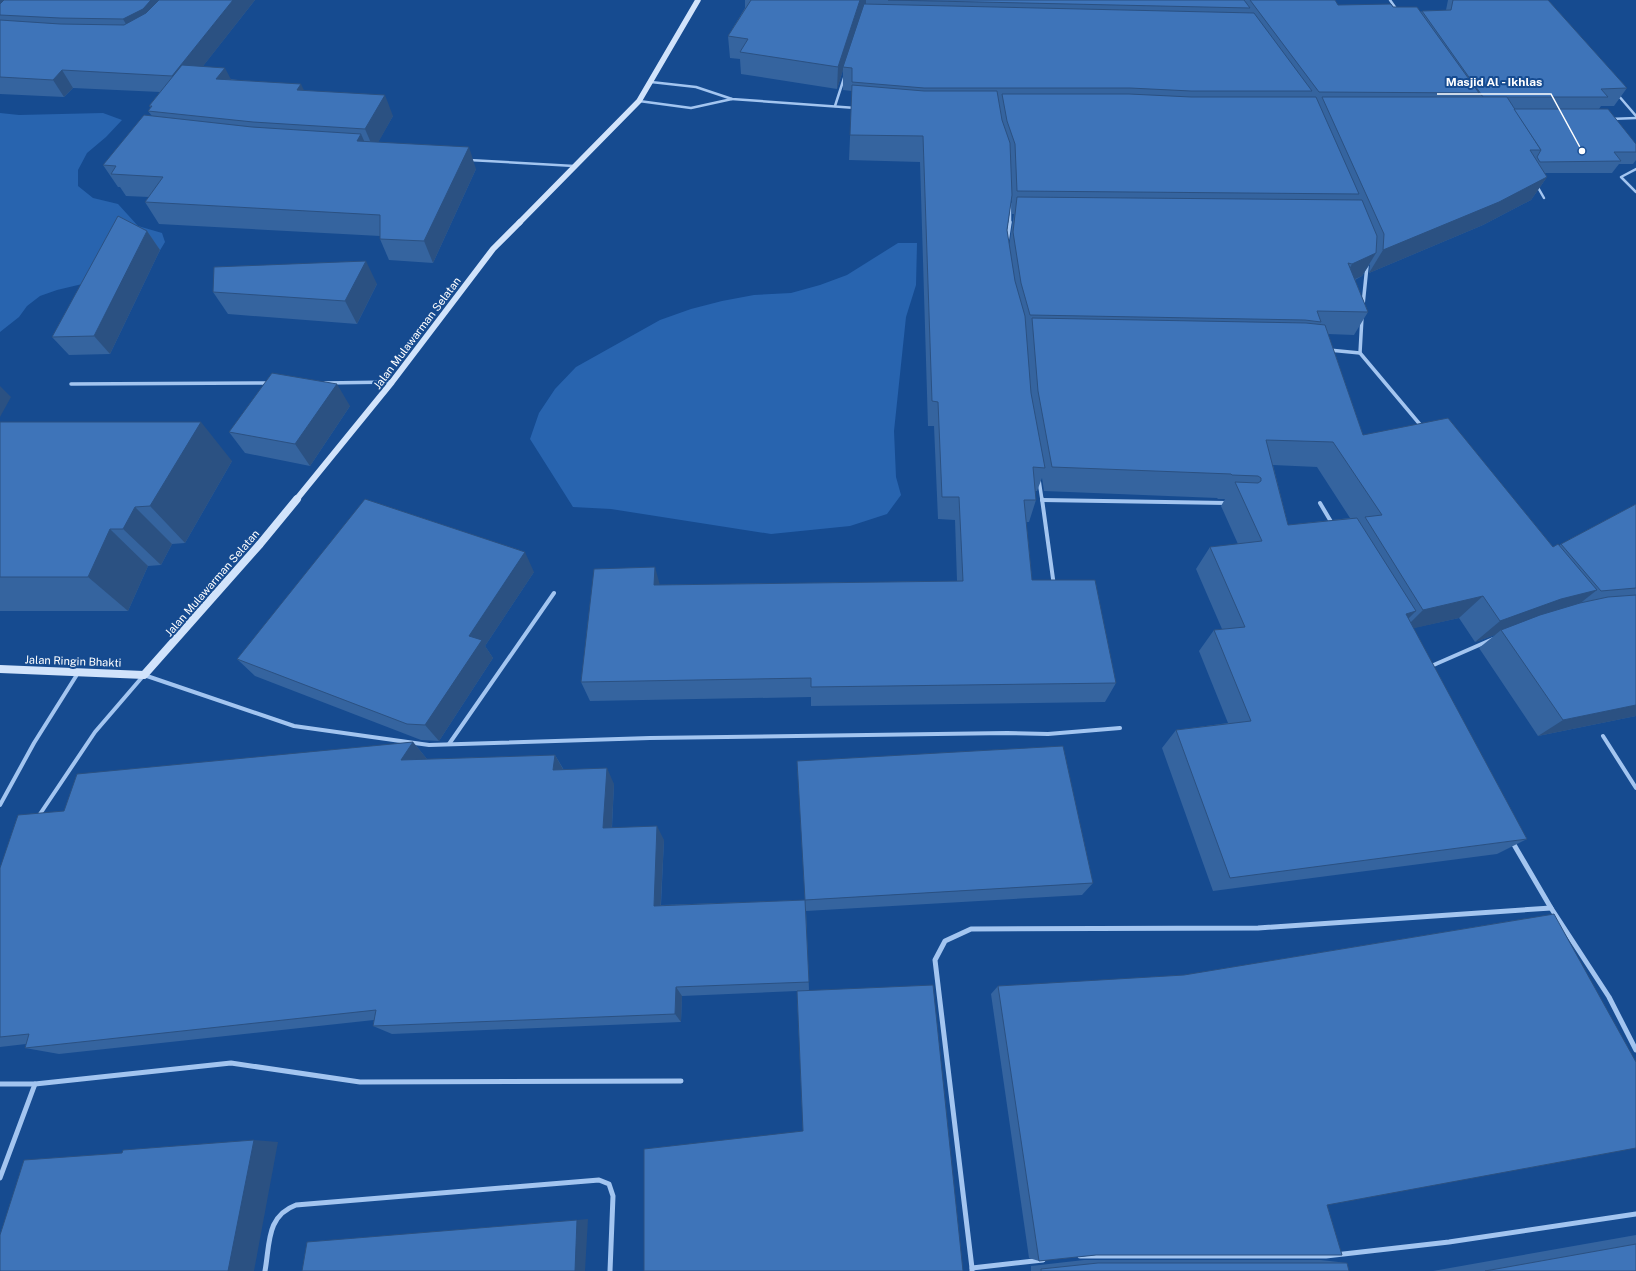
<svg xmlns="http://www.w3.org/2000/svg" width="1636" height="1271" font-family="'Public Sans',sans-serif">
<rect width="100%" height="100%" fill="#164b90"/>
<g fill="#2864af">
<polygon points="0,113 19,115 103,113 122,120 106,137 87,153 78,170 78,186 93,198 118,204 138,226 162,233 165,242 159,252 137,271 57,290 40,296 27,306 19,317 0,332"/>
<polygon points="898,243 917,243 916,285 906,317 894,431 896,477 901,495 887,514 850,526 771,534 611,509 573,507 530,439 539,413 555,389 576,367 660,320 691,309 722,301 754,295 791,293 820,285 847,275"/>
</g>
<g fill="none" stroke-linecap="round" stroke-linejoin="round">
<g stroke="#a3c5f0" stroke-width="2.5">
<polyline points="1390,0 1397,10"/>
<polyline points="651,82 696,87 732,99 856,108"/>
<polyline points="1618,95 1636,116"/>
<polyline points="639,101 691,108 732,99"/>
<polyline points="835,106 845,75"/>
<polyline points="1610,119 1636,118"/>
<polyline points="469,160 574,166"/>
<polyline points="1636,169 1621,177 1636,192"/>
<polyline points="1536,184 1544,198"/>
<polyline points="1010,203 1010,223"/>
</g>
<g stroke="#a3c5f0" stroke-width="3.5">
<polyline points="1007,242 1010,222"/>
<polyline points="1363,305 1367,266"/>
<polyline points="1362,317 1360,353 1423,428"/>
<polyline points="1329,350 1360,353"/>
<polyline points="325,383 392,382"/>
<polyline points="71,384 270,383"/>
<polyline points="1039,480 1042,500"/>
</g>
<g stroke="#a3c5f0" stroke-width="4">
<polyline points="1042,499 1054,586"/>
<polyline points="1042,500 1227,503"/>
<polyline points="1320,503 1333,525"/>
<polyline points="1429,667 1493,639"/>
<polyline points="1603,736 1636,788"/>
<polyline points="449,744 554,593"/>
<polyline points="0,805 34,743 78,673"/>
<polyline points="38,817 95,732 144,675 294,726 429,745 650,738 1007,733 1048,734 1120,728"/>
<polyline points="1512,841 1514,844"/>
</g>
<g stroke="#a3c5f0" stroke-width="5">
<polyline points="1513,843 1551,908 1609,997 1636,1050"/>
<polyline points="0,1084 35,1084 231,1063 360,1082 681,1081"/>
<polyline points="0,1178 35,1084"/>
<polyline points="1080,1256 1326,1256 1449,1242 1636,1214"/>
<polyline points="972,1268 935,960 945,941 971,929 1258,928 1551,908"/>
<path d="M 265,1271 C 270,1244 266,1216 296,1205 L 599,1180 L 609,1184 L 613,1196 L 610,1271"/>
<polyline points="972,1271 972,1268 1043,1260"/>
</g>
<polyline stroke="#d1e3fb" stroke-width="5.5" points="519,223 639,101 698,0"/>
<polyline stroke="#d1e3fb" stroke-width="6" points="296,500 392,382 493,249 520,222"/>
<polyline stroke="#d1e3fb" stroke-width="8" points="0,669 144,675 260,544 297,499"/>
</g>
<g fill="#35649f" fill-rule="evenodd">
<polygon points="0,0 255,0 203,66 231,79 304,90 393,116 378,142 476,169 433,263 389,260 380,239 380,236 159,224 145,202 149,197 126,196 120,187 118,187 103,165 152,116 148,111 151,108 149,106 160,92 73,88 64,97 0,94"/>
<path d="M 745,0 L 1335,0 L 1338,5 L 1393,7 L 1421,12 L 1422,11 L 1446,10 L 1448,0 L 1548,0 L 1627,88 L 1614,106 L 1601,106 L 1599,109 L 1636,152 L 1636,160 L 1633,164 L 1619,164 L 1612,173 L 1545,173 L 1547,177 L 1531,200 L 1483,225 L 1369,273 L 1370,264 L 1362,276 L 1355,280 L 1368,312 L 1354,335 L 1328,334 L 1363,435 L 1553,547 L 1559,546 L 1561,544 L 1636,504 L 1636,716 L 1538,736 L 1479,648 L 1495,635 L 1475,642 L 1459,618 L 1413,628 L 1527,839 L 1497,854 L 1213,891 L 1162,748 L 1176,730 L 1228,723 L 1199,651 L 1214,630 L 1222,629 L 1196,569 L 1210,547 L 1238,544 L 1221,506 L 1225,499 L 1218,499 L 1217,498 L 1044,491 L 1042,478 L 1037,491 L 1035,491 L 1036,500 L 1029,522 L 1026,522 L 1032,580 L 1116,683 L 1105,702 L 811,706 L 811,697 L 590,701 L 581,682 L 660,585 L 957,581 L 955,520 L 938,519 L 934,426 L 928,426 L 920,162 L 849,160 L 852,91 L 843,90 L 843,70 L 837,89 L 741,74 L 740,59 L 730,58 L 728,36 L 745,8 ZM 1012,197 L 1012,214 L 1014,214 L 1009,246 L 1007,230 ZM 1273,465 L 1317,467 L 1350,518 L 1288,525 Z"/>
<polygon points="147,231 160,250 110,354 69,355 52,337"/>
<polygon points="377,284 357,324 228,314 213,292"/>
<polygon points="350,406 310,466 245,453 229,432"/>
<polygon points="0,422 232,461 185,543 172,544 161,565 148,566 128,611 0,611"/>
<polygon points="534,572 485,646 493,658 439,741 421,740 255,676 237,659"/>
<polygon points="413,742 427,759 555,755 564,770 614,784 612,828 664,840 661,905 805,900 1093,883 1082,895 806,911 809,990 803,1131 797,991 682,996 681,1022 392,1034 373,1026 374,1020 59,1054 25,1048 26,1044 0,1047 0,868 64,811"/>
<polygon points="998,986 1327,1205 1096,1255 1039,1261 1029,1258 991,994"/>
<polygon points="1636,1235 1636,1271 1433,1271"/>
<polygon points="1084,1260 1321,1260 1347,1263 1349,1271 1031,1271 1031,1266"/>
</g>
<g fill="#2b5182">
<polygon points="0,0 25,0 0,15"/>
<polygon points="151,0 177,0 133,36 123,19"/>
<polygon points="233,0 255,0 182,93 172,76"/>
<polygon points="860,0 866,0 866,8 843,67 843,70 837,89 838,67"/>
<polygon points="225,68 236,89 216,79"/>
<polygon points="62,70 73,88 64,97 53,80"/>
<polygon points="301,84 311,105 297,90"/>
<polygon points="385,95 393,116 374,150 365,129"/>
<polygon points="361,134 371,156 357,141"/>
<polygon points="469,147 476,169 433,263 424,241"/>
<polygon points="1547,177 1531,200 1483,225 1369,273 1383,250"/>
<polygon points="147,231 160,250 110,354 94,336"/>
<polygon points="1376,253 1362,276 1339,286 1352,264"/>
<polygon points="366,261 377,284 357,324 345,301"/>
<polygon points="337,384 350,406 310,466 295,444"/>
<polygon points="0,386 11,397 0,417"/>
<polygon points="201,422 232,461 185,543 150,506"/>
<polygon points="135,507 172,544 161,565 123,529"/>
<polygon points="110,529 148,566 128,611 88,577"/>
<polygon points="525,552 534,572 485,646 493,658 439,741 425,725 469,636"/>
<polygon points="655,567 661,589 654,585"/>
<polygon points="1597,590 1569,612 1501,630 1495,635 1475,642 1500,621 1561,599"/>
<polygon points="1483,596 1459,618 1402,631 1423,610"/>
<polygon points="1416,611 1394,633 1406,614"/>
<polygon points="1636,705 1636,716 1538,736 1563,720"/>
<polygon points="413,742 427,759 416,776 401,760"/>
<polygon points="555,755 564,771 553,770"/>
<polygon points="607,768 614,784 611,842 603,828"/>
<polygon points="657,826 664,840 660,917 654,906"/>
<polygon points="676,987 682,996 681,1022 675,1014"/>
<polygon points="254,1140 278,1142 254,1271 228,1271"/>
<polygon points="588,1219 585,1271 575,1271 577,1220"/>
</g>
<g fill="#3e74b9" stroke="#2b5182">
<polygon points="4,0 151,0 143,9 123,19 60,18 0,15 0,4"/>
<polygon points="159,0 233,0 172,76 62,70 53,80 0,77 0,20 60,24 124,25 146,13"/>
<polygon points="751,0 860,0 838,67 740,52 748,39 728,36"/>
<polygon points="888,0 1244,0 1250,8"/>
<polygon points="1250,0 1335,0 1338,5 1391,4 1393,7 1417,7 1479,93 1319,92"/>
<polygon points="1453,0 1548,0 1627,88 1601,89 1608,97 1483,97 1422,11 1451,10"/>
<polygon points="864,4 1254,13 1312,91 1191,91 1130,88 924,88 852,82 852,68 843,67"/>
<polygon points="182,65 225,68 216,79 301,84 297,90 385,95 365,129 253,122 148,111 152,106 149,106"/>
<polygon points="852,85 924,91 997,91 1002,120 1010,143 1012,195 1007,230 1015,281 1025,316 1031,393 1045,468 1033,467 1036,500 1024,500 1032,580 1095,580 1116,683 811,687 811,678 581,682 594,569 655,567 654,585 963,581 959,497 942,497 938,402 932,401 923,136 850,135"/>
<polygon points="1002,94 1129,94 1191,97 1316,97 1359,194 1017,191 1015,144 1007,121"/>
<polygon points="1322,97 1507,97 1541,150 1530,150 1547,177 1499,202 1383,250 1384,234"/>
<polygon points="1514,109 1608,109 1636,144 1636,152 1614,152 1621,161 1540,162 1537,157 1541,150"/>
<polygon points="144,115 252,127 361,134 357,141 469,147 424,241 380,239 380,215 145,202 163,177 111,174 116,166 103,165"/>
<polygon points="1017,197 1362,200 1377,236 1376,253 1352,264 1348,263 1368,312 1317,311 1321,322 1305,320 1030,315 1021,283 1013,232"/>
<polygon points="118,216 147,231 94,336 52,337"/>
<polygon points="366,261 345,301 213,292 214,267"/>
<polygon points="1032,318 1306,323 1325,325 1363,435 1448,418 1553,547 1558,544 1597,590 1561,599 1500,621 1483,596 1423,610 1365,517 1382,515 1333,442 1266,440 1288,525 1357,518 1416,611 1406,614 1527,839 1230,878 1176,730 1251,721 1214,630 1245,627 1210,547 1262,541 1235,482 1258,483 1261,481 1261,478 1258,476 1232,475 1231,474 1052,467 1038,391"/>
<polygon points="272,373 337,384 295,444 229,432"/>
<polygon points="0,422 201,422 150,506 135,507 123,529 110,529 88,577 0,577"/>
<polygon points="365,499 525,552 469,636 482,640 425,725 407,724 237,659"/>
<polygon points="1636,504 1636,588 1601,591 1561,544"/>
<polygon points="1636,595 1636,705 1563,720 1501,630 1540,615 1580,603 1608,597"/>
<polygon points="413,742 401,760 555,755 553,770 607,768 603,828 657,826 654,906 805,900 797,761 1063,746 1093,883 805,900 809,982 676,987 675,1014 373,1026 376,1010 25,1048 29,1034 0,1037 0,868 18,815 64,811 77,774"/>
<polygon points="1554,914 1636,1062 1636,1148 1327,1205 1342,1255 1096,1255 1039,1261 998,986 1184,975"/>
<polygon points="933,985 963,1271 644,1271 644,1149 803,1131 797,991"/>
<polygon points="254,1140 228,1271 0,1271 0,1235 24,1160 122,1153 123,1150"/>
<polygon points="577,1220 575,1271 302,1271 307,1242"/>
<polygon points="1636,1244 1636,1271 1485,1271"/>
<polygon points="1098,1263 1347,1263 1349,1271 1041,1271 1041,1269"/>
</g>
<g text-anchor="middle" stroke-width="4" stroke-linejoin="round" paint-order="stroke">
<g font-size="11" fill="#fff" stroke="#164b90">
<text transform="translate(417 333) rotate(-53)" y="4">Jalan Mulawarman Selatan</text>
<text transform="translate(212 583) rotate(-49)" y="4">Jalan Mulawarman Selatan</text>
<text transform="translate(73 661) rotate(2)" y="4">Jalan Ringin Bhakti</text>
</g>
</g>
<path fill="none" stroke="#fff" stroke-width="1.5" d="M1582 151L1551 94H1437"/>
<circle fill="#fff" stroke="#164b90" stroke-width="1.5" cx="1582" cy="151" r="4"/>
<g font-size="12" text-anchor="middle" font-weight="bold" fill="#fff" stroke="#164b90" stroke-width="4" stroke-linejoin="round" paint-order="stroke">
<text x="1494" y="86">Masjid Al - Ikhlas</text>
</g>
</svg>
